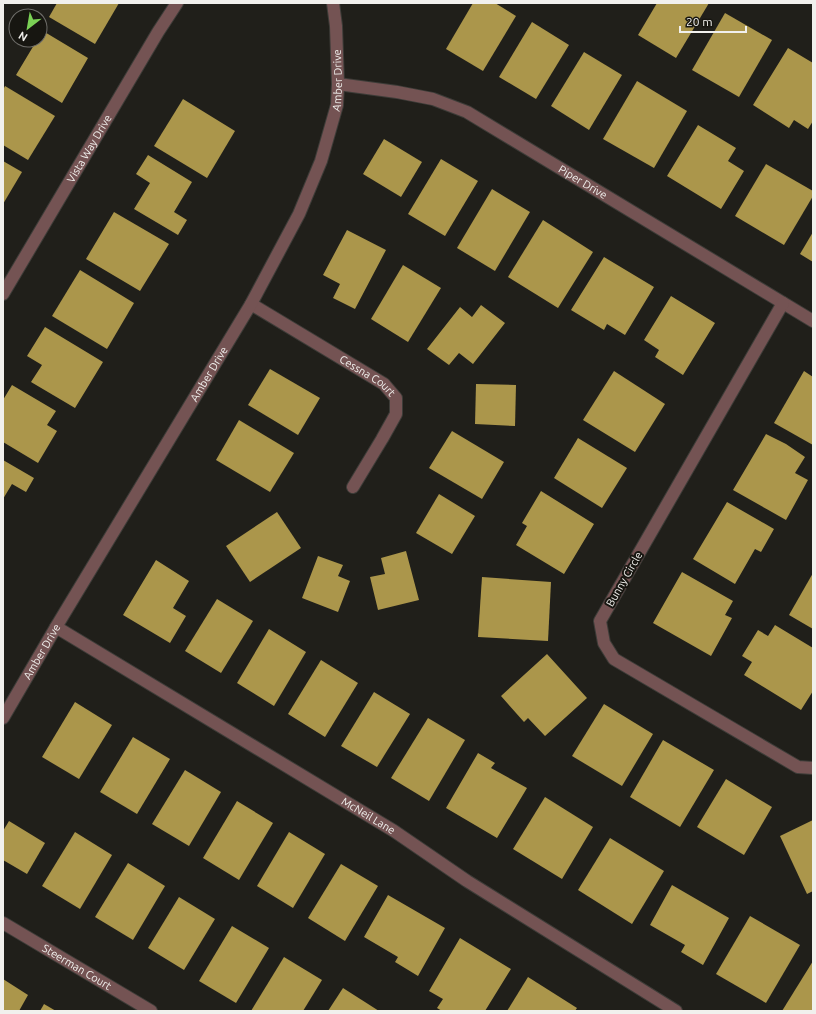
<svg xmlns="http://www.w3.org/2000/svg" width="816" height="1014" font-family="Ubuntu,sans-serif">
<rect width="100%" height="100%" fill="#201f1a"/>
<g fill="#ab964b">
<polygon points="57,3 119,3 95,44 49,17"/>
<polygon points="473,3 495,3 516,16 483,71 446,49"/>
<polygon points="657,3 709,3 676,58 638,35"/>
<polygon points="725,13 772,40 739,97 692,70"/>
<polygon points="532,22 569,45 536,99 499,77"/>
<polygon points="43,31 88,58 62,103 16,75 37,40 40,40 40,35"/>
<polygon points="788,48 813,63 813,121 808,129 794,120 789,128 753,105"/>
<polygon points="584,52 622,75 589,130 551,106"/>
<polygon points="637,81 687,111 654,168 603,139"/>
<polygon points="5,86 55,116 28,160 3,145 3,90"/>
<polygon points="183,99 235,131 207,178 154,146"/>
<polygon points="698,125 736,148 728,161 744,171 721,209 667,176"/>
<polygon points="384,139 422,162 401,197 363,174"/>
<polygon points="148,155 192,182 174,212 187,220 178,235 134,209 150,183 136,174"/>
<polygon points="441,159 478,181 445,236 408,214"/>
<polygon points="3,161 22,172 3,204"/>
<polygon points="766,164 813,191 813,196 784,245 735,216"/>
<polygon points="492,189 530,212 495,271 457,248"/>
<polygon points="114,212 169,244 140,291 86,259"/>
<polygon points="543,220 593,252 558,308 508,277"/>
<polygon points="347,230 386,250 355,309 333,298 340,284 323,275"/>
<polygon points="813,232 813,262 800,254"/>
<polygon points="604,257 654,287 625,335 607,324 604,330 571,310"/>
<polygon points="403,265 441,288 408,342 371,319"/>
<polygon points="80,270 134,303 107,349 52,316"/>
<polygon points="671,296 715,323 683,375 655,357 659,350 644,340"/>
<polygon points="481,305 505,323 473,364 459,353 449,365 427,349 460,307 472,317"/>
<polygon points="45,327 103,362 75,408 31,382 42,365 27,356"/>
<polygon points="270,369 320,398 298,435 248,405"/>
<polygon points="614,371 665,404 635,452 583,420"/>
<polygon points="804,371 813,377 813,445 774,423"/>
<polygon points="476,384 516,385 515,426 475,424"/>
<polygon points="12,385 56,411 47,425 57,431 38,463 3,442 3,400"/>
<polygon points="239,420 294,453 270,492 216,460"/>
<polygon points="452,431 504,462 482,499 429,468"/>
<polygon points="766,434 786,444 805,457 795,473 808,480 786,520 733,490"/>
<polygon points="578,438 627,468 602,508 554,478"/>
<polygon points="3,460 34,478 26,492 12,484 3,499"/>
<polygon points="541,491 594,524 564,574 516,545 527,526 522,523"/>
<polygon points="439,494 475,516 452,554 416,533"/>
<polygon points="727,502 774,529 761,552 755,549 735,584 693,559"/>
<polygon points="277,512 301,548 250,582 226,546"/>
<polygon points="406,551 419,600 378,610 370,577 385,574 381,558"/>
<polygon points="318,556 343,565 338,576 350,581 338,612 302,598"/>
<polygon points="156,560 189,581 173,608 186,616 170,643 123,615"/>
<polygon points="682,572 733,601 725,615 732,618 711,656 653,623"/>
<polygon points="813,573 813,629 789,615"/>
<polygon points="482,577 551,582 548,641 478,637"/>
<polygon points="217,599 253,621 221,673 185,651"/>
<polygon points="775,625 813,648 813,691 801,710 744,675 752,662 742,656 758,630 768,636"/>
<polygon points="269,629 306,652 274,706 237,683"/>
<polygon points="547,654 587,698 545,736 528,718 524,722 501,696"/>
<polygon points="321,660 358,683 325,737 288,714"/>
<polygon points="374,692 410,714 377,767 341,746"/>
<polygon points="75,702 112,725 79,779 42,757"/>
<polygon points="604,704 653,734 622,786 572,756"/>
<polygon points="428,718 465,740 429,801 391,778"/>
<polygon points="133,737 170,759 137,814 100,792"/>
<polygon points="663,740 714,770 680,827 630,797"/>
<polygon points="478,753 495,763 491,768 527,788 497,838 446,808"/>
<polygon points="185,770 221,792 189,846 152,824"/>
<polygon points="726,779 772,807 744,855 697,827"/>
<polygon points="545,797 593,827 562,879 513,849"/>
<polygon points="237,801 273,823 239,880 203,858"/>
<polygon points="813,820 813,891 807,894 780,836"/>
<polygon points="9,821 45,843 27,874 3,860 3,831"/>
<polygon points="75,832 112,855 80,909 42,886"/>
<polygon points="289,832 325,854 293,908 257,886"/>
<polygon points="610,838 664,871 632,924 578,890"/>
<polygon points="128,863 165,886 133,940 95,917"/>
<polygon points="341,864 378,886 345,941 308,918"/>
<polygon points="672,885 729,918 703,965 681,952 685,945 650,925"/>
<polygon points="388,895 445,928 418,976 395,962 398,957 364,937"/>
<polygon points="179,897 215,919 184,970 148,948"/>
<polygon points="750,916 800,945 766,1003 716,974"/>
<polygon points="232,926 269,948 236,1003 199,981"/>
<polygon points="460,938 511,969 485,1011 442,1011 437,1008 443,999 429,991"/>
<polygon points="284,957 322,980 303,1011 251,1011"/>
<polygon points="813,961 813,1011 782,1011"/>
<polygon points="528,977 577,1008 575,1011 507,1011"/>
<polygon points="3,979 28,995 19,1011 3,1011"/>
<polygon points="343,988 379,1011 328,1011"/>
<polygon points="44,1004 56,1011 40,1011"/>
</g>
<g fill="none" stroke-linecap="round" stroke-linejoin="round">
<defs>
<g id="minor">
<path id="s1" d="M 338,84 L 397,92 L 433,99 L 467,112 L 813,321"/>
<path id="s2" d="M 3,294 L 158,32 L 177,3"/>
<polyline points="783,303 600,621 604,643 614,659 798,767 813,768"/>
<path id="s3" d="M 251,304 L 384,384 L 396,398 L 396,414 L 382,439 L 353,487"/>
<path id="s4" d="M 56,627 L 394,831 L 467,881 L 676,1011"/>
<path id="s5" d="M 3,718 L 56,627 L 251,304 L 299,214 L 321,161 L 337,105 L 338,84 L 336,26 L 333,3"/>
<path id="s6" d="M 3,923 L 151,1011"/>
</g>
</defs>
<use href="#minor" stroke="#3d3c38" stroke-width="14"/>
<use href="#minor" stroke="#745353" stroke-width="12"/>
</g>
<g text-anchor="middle" stroke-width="4" stroke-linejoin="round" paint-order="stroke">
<g font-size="11" fill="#f1f0ed" stroke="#171611">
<text dy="4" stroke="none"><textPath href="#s5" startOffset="725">Amber Drive</textPath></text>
<text dy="4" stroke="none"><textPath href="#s2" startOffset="169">Vista Way Drive</textPath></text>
<text dy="4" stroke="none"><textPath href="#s1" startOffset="268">Piper Drive</textPath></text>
<text dy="4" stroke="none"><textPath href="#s5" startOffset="401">Amber Drive</textPath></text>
<text dy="4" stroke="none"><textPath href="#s3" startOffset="137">Cessna Court</textPath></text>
<text transform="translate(624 579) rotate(-60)" y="4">Bunny Circle</text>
<text dy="4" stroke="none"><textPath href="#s5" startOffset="77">Amber Drive</textPath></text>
<text dy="4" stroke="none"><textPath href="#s4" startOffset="365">McNeil Lane</textPath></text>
<text dy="4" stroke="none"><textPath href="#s6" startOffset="86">Steerman Court</textPath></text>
</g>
</g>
<rect width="816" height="1014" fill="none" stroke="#f1f0ed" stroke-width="8"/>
<g transform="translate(28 28) rotate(211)"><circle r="19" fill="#171611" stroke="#6e6d69"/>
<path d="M0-3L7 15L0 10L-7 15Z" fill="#7bd156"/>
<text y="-6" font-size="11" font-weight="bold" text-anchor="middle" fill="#f1f0ed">N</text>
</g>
<path d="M680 26v6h66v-6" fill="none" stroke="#f1f0ed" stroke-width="2"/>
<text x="686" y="26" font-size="12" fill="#f1f0ed" stroke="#171611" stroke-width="3" paint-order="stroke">20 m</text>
</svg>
